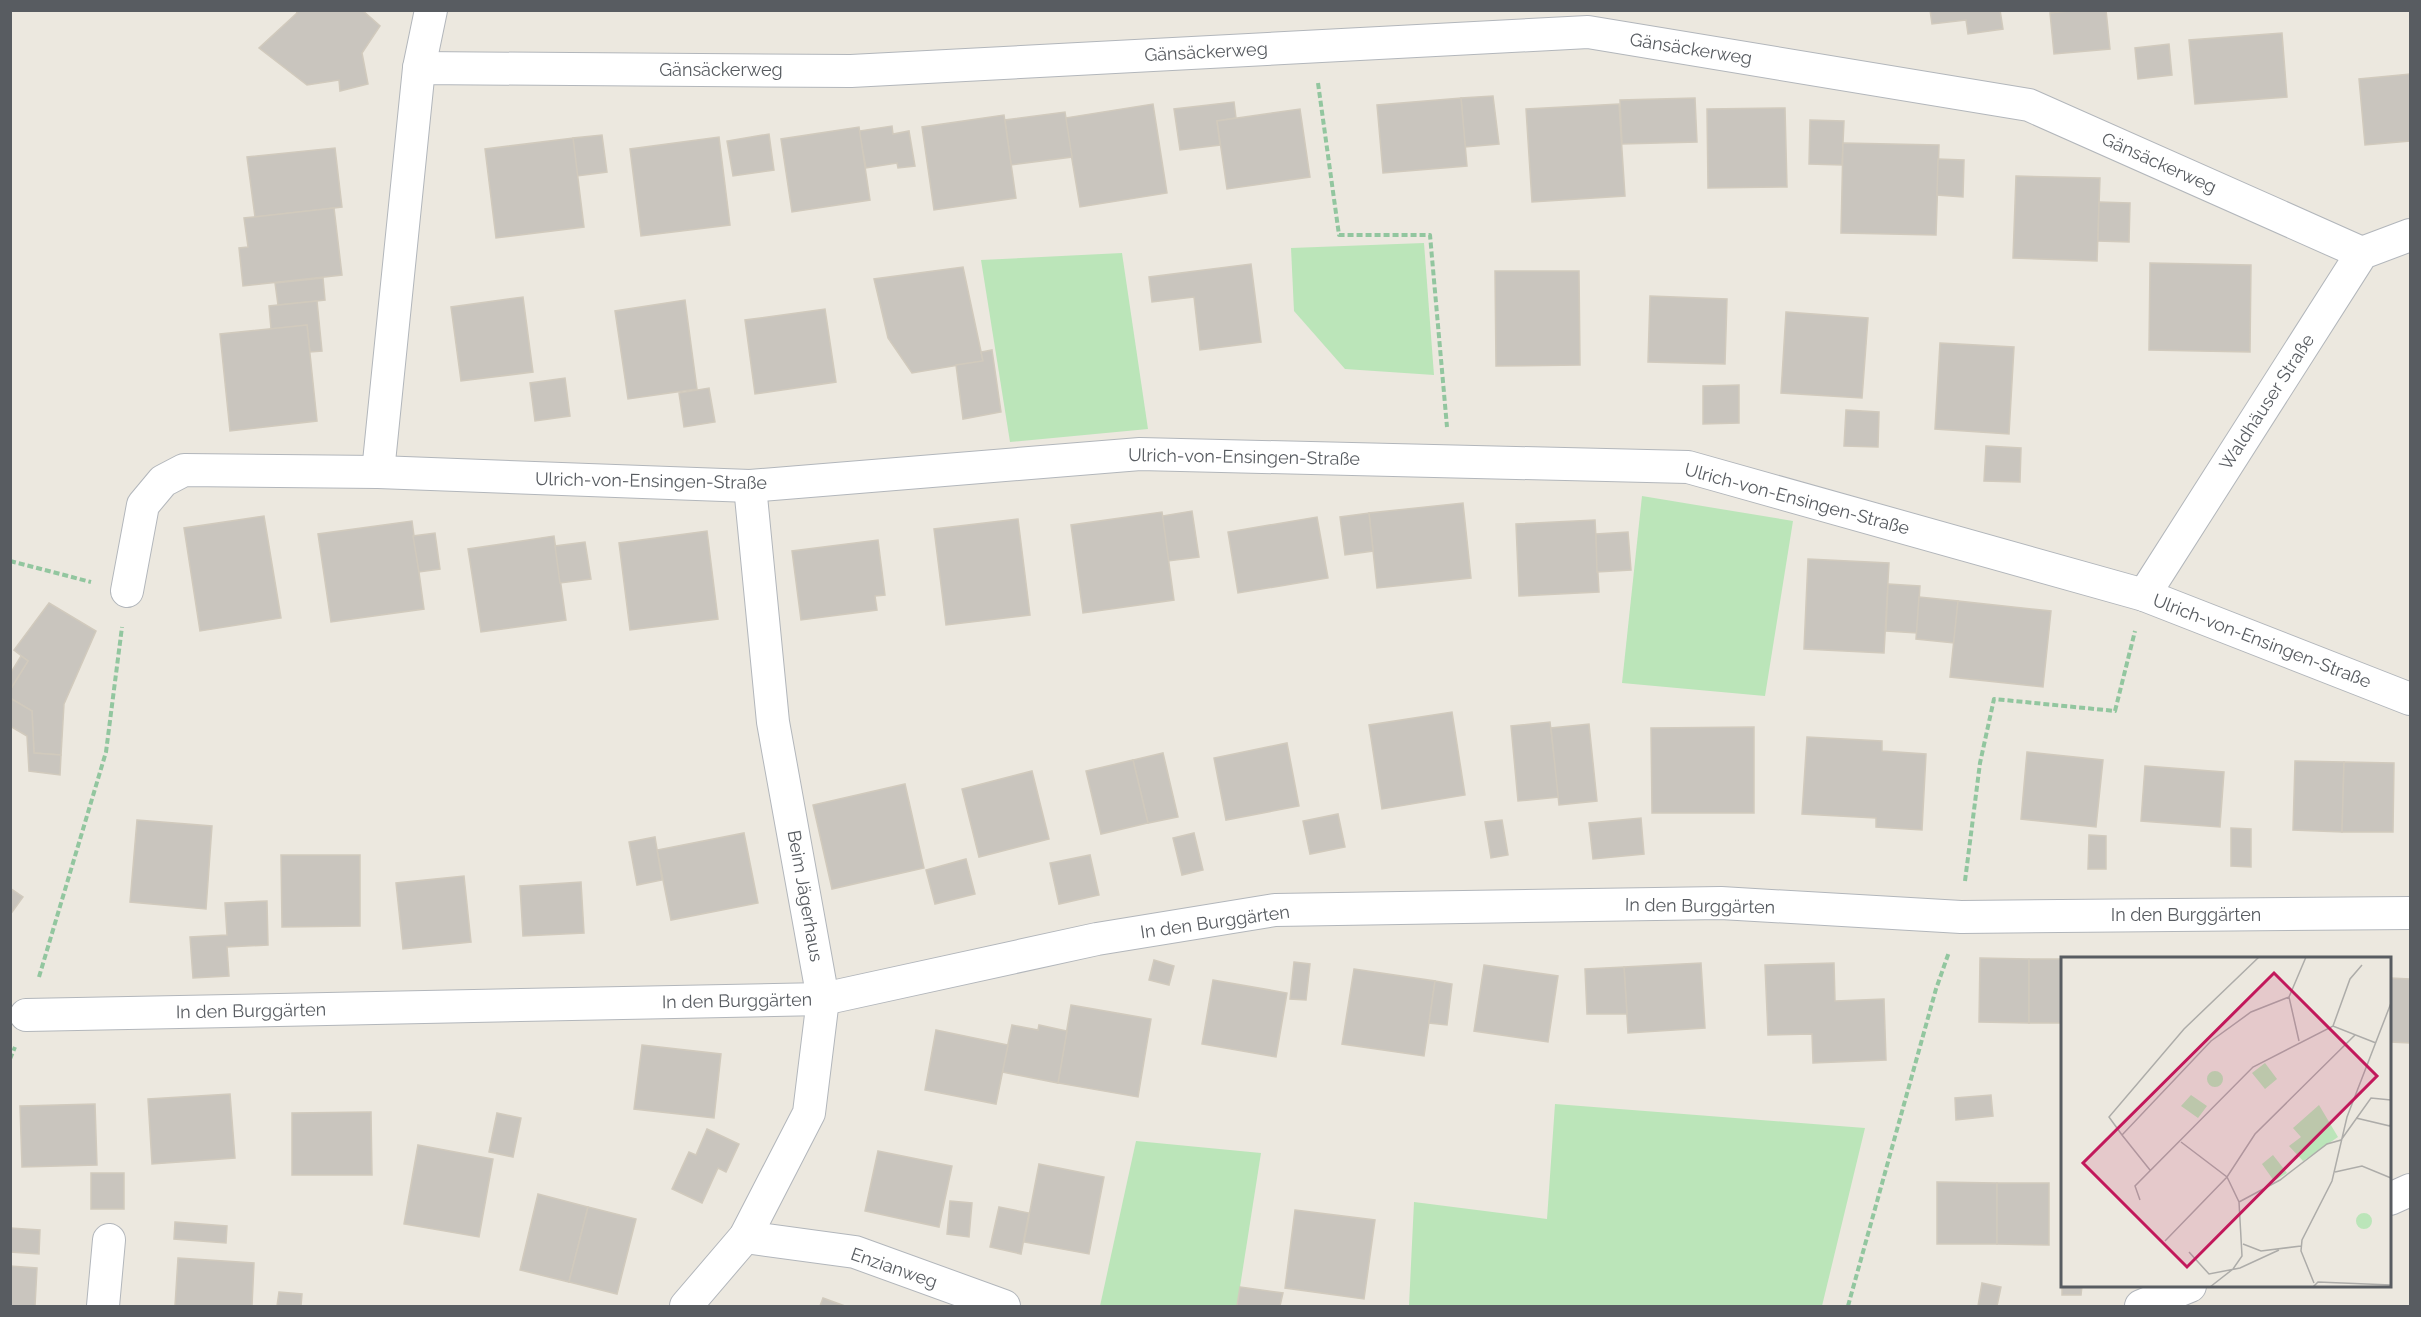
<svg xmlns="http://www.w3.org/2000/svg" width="2421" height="1317" font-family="Raleway,sans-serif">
<rect width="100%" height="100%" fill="#ece8df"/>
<g fill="#bbe5b9">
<polygon points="1424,243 1434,375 1345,369 1294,311 1291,248"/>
<polygon points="1122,253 1148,429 1010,442 981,260"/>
<polygon points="1642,496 1793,521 1765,696 1622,683"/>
<polygon points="1555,1104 1865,1128 1822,1306 1409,1306 1414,1202 1547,1219"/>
<polygon points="1136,1141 1261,1153 1237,1306 1100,1306"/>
</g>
<g fill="#c9c5be" stroke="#d1cabd" stroke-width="1.5">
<polygon points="296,10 362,10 380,26 362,53 368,84 340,91 339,80 307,85 259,48 297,13"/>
<polygon points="1930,10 2000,10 2003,29 1968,34 1966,20 1932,24"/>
<polygon points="2079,10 2106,10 2110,49 2054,54 2050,13"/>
<polygon points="2282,33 2287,97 2195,104 2189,40"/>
<polygon points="2169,44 2172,75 2138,79 2135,48"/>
<polygon points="2410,74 2410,141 2365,145 2359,79"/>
<polygon points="1493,96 1499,144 1465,147 1461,98"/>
<polygon points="1461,98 1467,166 1383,173 1377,105"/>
<polygon points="1695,98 1697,142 1622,144 1620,100"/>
<polygon points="1234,102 1236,118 1217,121 1220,145 1180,150 1174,109"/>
<polygon points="1153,104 1167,193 1080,207 1065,118"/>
<polygon points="1619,104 1625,196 1532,202 1526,109"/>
<polygon points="1785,108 1787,187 1708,188 1707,109"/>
<polygon points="1300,109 1310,177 1227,189 1217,121"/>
<polygon points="1065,112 1072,157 1011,165 1005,120"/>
<polygon points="1004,115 1016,198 934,210 922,127"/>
<polygon points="1810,120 1844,121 1842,165 1809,164"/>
<polygon points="892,126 893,134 909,131 915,166 898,168 897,163 866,168 859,131"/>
<polygon points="859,127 870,200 792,212 781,139"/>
<polygon points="769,134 774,170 733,176 727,141"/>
<polygon points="602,135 607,172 577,176 573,138"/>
<polygon points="719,137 730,225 641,236 630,149"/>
<polygon points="573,138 584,227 496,238 485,149"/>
<polygon points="1843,143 1939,145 1936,235 1841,233"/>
<polygon points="335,148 342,207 255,217 247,157"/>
<polygon points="1938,159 1964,160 1963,197 1937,195"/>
<polygon points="2016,176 2100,178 2097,261 2013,258"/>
<polygon points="2099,202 2130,203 2129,242 2098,241"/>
<polygon points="334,208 342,275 243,286 239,248 248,247 244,218"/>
<polygon points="2150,263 2251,265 2250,352 2149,350"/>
<polygon points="1251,264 1261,342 1200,350 1194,297 1152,302 1149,277"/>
<polygon points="963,267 983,361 912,373 888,338 874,279"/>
<polygon points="1495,271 1579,271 1580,365 1496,366"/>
<polygon points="323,278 325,300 278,305 275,283"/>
<polygon points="1650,296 1727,299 1725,364 1648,362"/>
<polygon points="523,297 533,372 461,381 451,307"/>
<polygon points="685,300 697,389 628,399 615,311"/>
<polygon points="317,301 322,351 310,352 307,325 271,329 269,306"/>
<polygon points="825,309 836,382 755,394 745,320"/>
<polygon points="1786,312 1868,318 1862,398 1781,393"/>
<polygon points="307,325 317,421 230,431 220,334"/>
<polygon points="1940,343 2014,347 2009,434 1935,429"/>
<polygon points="992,350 1001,412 963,419 956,365 983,361 981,352"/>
<polygon points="565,378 570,416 535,421 530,383"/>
<polygon points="1739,385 1739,423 1703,424 1703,386"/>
<polygon points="709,388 715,422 684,427 679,393"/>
<polygon points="1846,410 1879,412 1878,447 1844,446"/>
<polygon points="1986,446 2021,448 2020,482 1984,481"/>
<polygon points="1463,503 1471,578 1377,588 1369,513"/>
<polygon points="1192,511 1199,557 1168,561 1162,516"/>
<polygon points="1162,512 1174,600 1083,613 1071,525"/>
<polygon points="1369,513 1373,551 1345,555 1340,517"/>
<polygon points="264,516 281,618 200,631 184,528"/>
<polygon points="1317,517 1328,578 1238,593 1228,532"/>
<polygon points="1018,519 1030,615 946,625 934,529"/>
<polygon points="1595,520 1599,592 1519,596 1516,524"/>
<polygon points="412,521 424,609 331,622 318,534"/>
<polygon points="707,531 718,619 630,630 619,543"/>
<polygon points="1628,532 1631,570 1597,572 1596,534"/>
<polygon points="435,533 440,569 419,572 413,536"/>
<polygon points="554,536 566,620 481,632 468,549"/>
<polygon points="878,540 885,595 875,596 877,610 801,620 792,551"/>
<polygon points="585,542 591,579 560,583 555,546"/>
<polygon points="1808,559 1889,563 1884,653 1804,649"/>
<polygon points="1888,584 1920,586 1917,633 1886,631"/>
<polygon points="1919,597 1958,601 1954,643 1916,639"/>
<polygon points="1958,601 2051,611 2043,687 1950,677"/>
<polygon points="49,603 96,631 64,704 61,755 34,753 32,711 10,698 10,690 28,661 14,650"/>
<polygon points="21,656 28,661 10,690 10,674"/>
<polygon points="10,698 32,711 34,753 61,755 60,775 29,771 27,736 10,726"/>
<polygon points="1452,712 1465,795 1382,809 1369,725"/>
<polygon points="1550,722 1559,797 1518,801 1511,726"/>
<polygon points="1589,724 1597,801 1559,805 1551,728"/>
<polygon points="1754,727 1754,813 1652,813 1651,728"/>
<polygon points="1807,737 1882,741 1882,751 1926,754 1922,830 1876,827 1876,818 1802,814"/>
<polygon points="1287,743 1299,806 1226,820 1214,758"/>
<polygon points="2027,752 2103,760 2096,827 2021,819"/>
<polygon points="1163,753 1178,817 1148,823 1133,760"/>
<polygon points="1133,760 1148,823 1101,834 1086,771"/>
<polygon points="2295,761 2344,762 2342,832 2293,830"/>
<polygon points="2344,762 2394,763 2393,832 2342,832"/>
<polygon points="2145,766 2224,772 2220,827 2141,821"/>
<polygon points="1032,771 1049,839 979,857 962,789"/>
<polygon points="905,784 924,868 832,889 813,805"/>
<polygon points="1338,814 1345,847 1310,854 1303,821"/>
<polygon points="1641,818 1644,854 1593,859 1589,823"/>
<polygon points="137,820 212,826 206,909 130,902"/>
<polygon points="1502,820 1508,855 1491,858 1485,822"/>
<polygon points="2231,828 2251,829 2251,867 2231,866"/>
<polygon points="744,833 758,903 671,920 657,850"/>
<polygon points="1194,833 1203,870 1182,875 1173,838"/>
<polygon points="2089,835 2106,836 2106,869 2088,869"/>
<polygon points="655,837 662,880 637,885 629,842"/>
<polygon points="281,855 360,855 360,926 282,927"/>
<polygon points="1090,855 1099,895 1059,904 1050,863"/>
<polygon points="966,859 975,894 935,904 926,870"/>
<polygon points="464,876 471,942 403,949 396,883"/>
<polygon points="581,882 584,933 523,936 520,886"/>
<polygon points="10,888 23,897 10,915"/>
<polygon points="267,901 268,945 227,947 229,976 193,978 190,937 227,935 225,903"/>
<polygon points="1980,958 2029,959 2029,1023 1979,1022"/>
<rect x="2029" y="959" width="33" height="64"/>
<polygon points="1154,960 1174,966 1169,985 1149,980"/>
<polygon points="1294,962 1310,964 1306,1000 1290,999"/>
<polygon points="1701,963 1705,1028 1628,1033 1624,967"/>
<polygon points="1834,963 1835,1001 1884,999 1886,1060 1813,1063 1812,1034 1768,1035 1765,965"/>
<polygon points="1484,965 1558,976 1548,1042 1474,1031"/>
<polygon points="1624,967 1627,1014 1587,1014 1585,969"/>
<polygon points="1354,969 1435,981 1424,1056 1342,1044"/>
<polygon points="2390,978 2410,979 2410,1043 2390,1042"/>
<polygon points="1213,980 1287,993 1276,1057 1202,1044"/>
<polygon points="1435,981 1452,984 1447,1025 1429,1023"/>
<polygon points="1071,1005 1151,1019 1138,1097 1058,1083"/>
<polygon points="1012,1025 1038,1030 1039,1025 1067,1031 1058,1083 1002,1072"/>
<polygon points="936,1030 1008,1045 996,1104 925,1090"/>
<polygon points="642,1045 721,1054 714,1118 634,1109"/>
<polygon points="230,1094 235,1158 152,1164 148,1099"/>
<polygon points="1991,1095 1993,1116 1956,1120 1955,1098"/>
<polygon points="95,1104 97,1165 22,1167 20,1106"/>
<polygon points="371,1112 372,1175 292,1175 292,1113"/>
<polygon points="497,1113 521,1118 513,1157 489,1152"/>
<polygon points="707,1129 739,1144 726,1172 718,1168 702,1203 672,1189 689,1152 696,1155"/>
<polygon points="418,1145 493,1159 479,1237 404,1224"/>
<polygon points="878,1151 952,1166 939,1227 865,1211"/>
<polygon points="1039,1164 1104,1177 1089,1254 1024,1242"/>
<rect x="91" y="1173" width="33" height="36"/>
<polygon points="1937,1182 1997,1183 1997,1244 1937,1244"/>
<polygon points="1997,1183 2049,1183 2049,1245 1997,1244"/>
<polygon points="538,1194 588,1207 569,1282 520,1270"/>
<polygon points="950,1201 972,1203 969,1237 947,1234"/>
<polygon points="588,1207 636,1219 617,1294 569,1282"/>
<polygon points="999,1207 1029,1213 1021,1254 990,1247"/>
<polygon points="1295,1210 1375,1220 1364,1299 1285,1288"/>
<polygon points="175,1222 227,1226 226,1243 174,1239"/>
<polygon points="10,1228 40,1230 39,1254 10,1252"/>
<polygon points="2062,1257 2062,1286 2082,1286 2081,1295 2062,1295"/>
<polygon points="178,1258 254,1263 252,1306 175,1306"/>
<polygon points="10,1266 37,1268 35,1306 10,1306"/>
<polygon points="1982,1283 2001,1287 1997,1306 1978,1306"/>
<polygon points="1240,1287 1283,1293 1280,1306 1237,1306"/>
<polygon points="279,1292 302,1294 301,1306 277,1306"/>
<polygon points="823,1298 845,1306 820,1306"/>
</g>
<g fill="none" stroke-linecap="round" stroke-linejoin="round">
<defs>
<g id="minor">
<polyline points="419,68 431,10"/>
<polyline points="378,472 419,68 851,71 1588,32 2029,105 2362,253"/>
<polyline points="127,591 143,505 163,481 184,470 378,472 750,486 1140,454 1688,467 2144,595 2410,699"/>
<polyline points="2144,595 2362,253 2410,235"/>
<polyline points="26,1015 823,999 1097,939 1275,910 1721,903 1961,917 2410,913"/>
<polyline points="2390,1199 2410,1190"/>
<polyline points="745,1237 855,1252 1004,1306"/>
<polyline points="103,1306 109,1240"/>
<polyline points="686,1306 745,1237 809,1113 823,999 773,722 750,486"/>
<polyline points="2141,1306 2190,1286"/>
</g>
</defs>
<use href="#minor" stroke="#b2b6bb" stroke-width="34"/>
<g stroke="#92c69f" stroke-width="4" stroke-dasharray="6 3" stroke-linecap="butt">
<polyline points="1318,83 1339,235 1430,235 1447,427"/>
<polyline points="10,561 91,582"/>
<polyline points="1965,881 1980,763 1994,699 2115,711 2135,631"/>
<polyline points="39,977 106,752 122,627"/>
<polyline points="10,1059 15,1047"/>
<polyline points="1848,1306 1936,989 1949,952"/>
</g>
<use href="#minor" stroke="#fff" stroke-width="32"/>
</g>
<g text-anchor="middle" stroke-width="4.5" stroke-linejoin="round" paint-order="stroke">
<g font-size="18" fill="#585c61" stroke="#fff">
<text transform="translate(1691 49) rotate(9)" y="6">Gänsäckerweg</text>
<text transform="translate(1206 52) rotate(-3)" y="6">Gänsäckerweg</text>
<text x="721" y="76">Gänsäckerweg</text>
<text transform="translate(2159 163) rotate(24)" y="6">Gänsäckerweg</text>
<text transform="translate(2267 402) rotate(-57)" y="6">Waldhäuser Straße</text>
<text transform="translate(1244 457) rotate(1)" y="6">Ulrich-von-Ensingen-Straße</text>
<text transform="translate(651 481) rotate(1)" y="6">Ulrich-von-Ensingen-Straße</text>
<text transform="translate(1797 499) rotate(15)" y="6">Ulrich-von-Ensingen-Straße</text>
<text transform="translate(2262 641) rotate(21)" y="6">Ulrich-von-Ensingen-Straße</text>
<text transform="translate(805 896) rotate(80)" y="6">Beim Jägerhaus</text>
<text transform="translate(1700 906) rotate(1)" y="6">In den Burggärten</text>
<text x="2186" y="921">In den Burggärten</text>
<text transform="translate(1215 922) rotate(-8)" y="6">In den Burggärten</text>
<text transform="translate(737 1001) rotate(-1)" y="6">In den Burggärten</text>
<text transform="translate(251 1011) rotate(-1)" y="6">In den Burggärten</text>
<text transform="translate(894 1268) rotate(19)" y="6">Enzianweg</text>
</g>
</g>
<g transform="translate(2061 957)">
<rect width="330" height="330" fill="#ece8df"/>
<path d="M 204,106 L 216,122 L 204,132 L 191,116 ZM146 122a8 8 0 1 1 16 0a8 8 0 1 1-16 0ZM 130,138 L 146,149 L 137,161 L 120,149 ZM 258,148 L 277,180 L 242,204 L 228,189 L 240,180 L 232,171 ZM 212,198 L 226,216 L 213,224 L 201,207 ZM295 264a8 8 0 1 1 16 0a8 8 0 1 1-16 0Z" fill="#bbe5b9"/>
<path fill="none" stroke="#adaca9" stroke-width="1.5" d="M 272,69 L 289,22 L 301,8M 238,84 L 228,40 L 245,0M 295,161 L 329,169 L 330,166M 61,178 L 48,160 L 123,72 L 198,0M 120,185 L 166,220 L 178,245 L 181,299 L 172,312 L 149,330M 89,213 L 61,178 L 150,84 L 190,55 L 228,40M 274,215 L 301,209 L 330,221M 79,243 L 74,229 L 192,110 L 272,69 L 315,86M 178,245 L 219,223 L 266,187 L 280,183 L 310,141 L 330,143M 104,284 L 166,220 L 194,177 L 294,78M 182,287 L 200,294 L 240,289M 128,295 L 148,317 L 179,311 L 218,293M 253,326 L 240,294 L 241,283 L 271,224 L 286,160 L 330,46M 252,330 L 257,325 L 330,328"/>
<path fill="#c2185b" fill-opacity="0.15" stroke="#c2185b" stroke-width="3" d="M 213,16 L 316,119 L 126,310 L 22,206 Z"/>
<rect width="330" height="330" fill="none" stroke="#585c61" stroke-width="3"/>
</g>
<rect width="2421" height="1317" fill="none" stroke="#585c61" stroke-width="24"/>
</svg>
